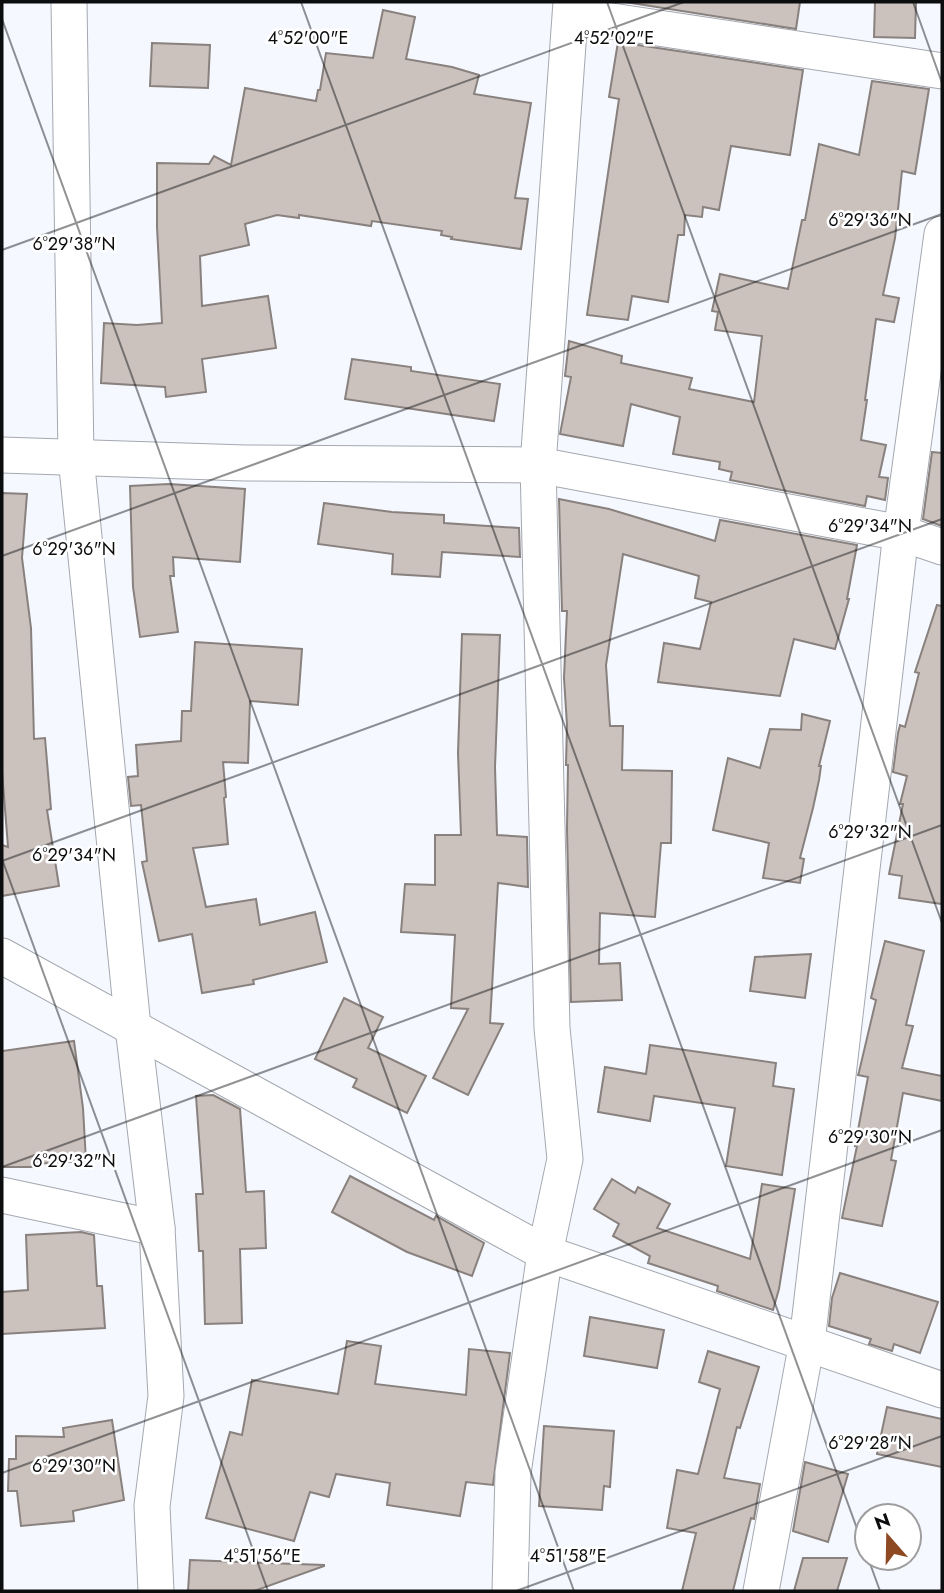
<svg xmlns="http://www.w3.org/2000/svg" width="944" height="1593" font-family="Jost,sans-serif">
<rect width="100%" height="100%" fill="#f5f8ff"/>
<g fill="#cbc2be" stroke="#89817d" stroke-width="2">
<polygon points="625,2 800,2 796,29"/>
<polygon points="875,2 916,2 915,38 874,37"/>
<polygon points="383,10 415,17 406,59 452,67 479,75 474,94 531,103 515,198 528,199 521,249 451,239 452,237 441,235 442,231 372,221 371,226 299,215 299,218 277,215 245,224 249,245 200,256 202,306 268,296 276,348 202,359 206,392 166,397 165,387 101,383 104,323 137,325 162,323 157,227 157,163 209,164 214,156 231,165 245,88 316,101 318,90 320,90 326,53 373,58"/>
<polygon points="618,42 803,70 790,155 731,146 719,210 703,207 702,217 685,215 684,235 678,235 668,302 632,296 628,320 587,315 619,99 609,97"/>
<polygon points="152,43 210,45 208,88 150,86"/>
<polygon points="872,81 929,89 915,174 902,171 895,238 883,295 899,298 894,322 876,319 865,400 867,400 861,440 886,445 879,477 888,478 885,500 867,496 865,506 730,480 732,472 719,469 720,462 673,454 680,417 631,404 623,446 560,434 571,377 565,376 569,341 622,356 621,363 692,378 689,389 754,402 762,336 715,330 718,312 712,311 720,274 788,289 802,220 805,220 819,144 859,155"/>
<polygon points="352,359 411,367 411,371 500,384 494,421 345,399"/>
<polygon points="932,452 942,453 942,526 923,519"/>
<polygon points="169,484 245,489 240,562 173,557 174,576 170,576 178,632 140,637 133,587 130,486"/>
<polygon points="2,493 27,494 22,558 31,628 34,739 45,738 51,809 47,810 59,886 2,896 2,845 8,847 2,771"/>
<polygon points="559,499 609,509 715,541 720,520 857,545 847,599 849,599 835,649 794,639 780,696 658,682 664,643 700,649 711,602 695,598 699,576 623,554 606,665 610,726 623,726 622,770 672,771 671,843 661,843 655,917 600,913 599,964 620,963 622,1000 571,1002 567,829 568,765 566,765 567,725 564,678 567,611 562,611"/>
<polygon points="324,503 392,512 444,515 444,523 519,528 520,557 442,552 440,577 392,574 393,554 318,544"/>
<polygon points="937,605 942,606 942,904 899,898 902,876 889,874 903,804 900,804 907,776 893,772 898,733 900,725 905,727 919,673 915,672"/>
<polygon points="462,634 500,635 495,767 497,835 527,837 528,887 498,883 490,1023 503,1024 468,1095 433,1078 468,1009 451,1008 455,935 401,932 405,884 435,885 435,835 461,835 458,753"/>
<polygon points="195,642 302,649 298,705 250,701 248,763 223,762 226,797 224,798 228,844 193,848 206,907 256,899 260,925 315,912 327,962 253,980 254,984 202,993 192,934 159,941 142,862 147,861 141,805 131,806 128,777 138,776 136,745 181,741 182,711 191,711"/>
<polygon points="802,714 830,721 819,766 821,766 819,780 813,808 800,858 804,859 800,883 763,878 769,843 713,830 728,758 760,768 770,729 801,730"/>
<polygon points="885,941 924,951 906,1025 913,1026 902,1068 942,1076 942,1101 903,1093 891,1160 896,1161 882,1226 842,1218 857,1146 855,1146 868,1077 858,1075 859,1072 876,1000 871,998"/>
<polygon points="811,954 805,998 750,991 755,957"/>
<polygon points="344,998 383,1017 368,1048 426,1076 407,1113 353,1087 357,1079 315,1059"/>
<polygon points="74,1041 83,1108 86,1161 32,1164 32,1167 2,1167 2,1051"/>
<polygon points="650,1045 776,1063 773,1086 794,1089 782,1175 726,1166 735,1108 654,1096 650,1121 598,1112 605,1067 646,1074"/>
<polygon points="213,1095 240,1109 246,1192 264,1191 266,1248 240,1249 242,1323 205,1324 203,1251 199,1251 196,1194 203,1194 196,1096"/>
<polygon points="350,1176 434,1220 436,1216 484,1243 472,1276 407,1252 332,1212"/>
<polygon points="612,1179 635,1193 638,1187 670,1204 657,1228 750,1259 762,1184 795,1189 779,1289 773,1310 717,1291 718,1286 648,1263 650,1256 613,1236 619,1224 594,1209"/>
<polygon points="81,1232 94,1235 97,1286 102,1286 105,1328 2,1334 2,1292 28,1290 26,1235"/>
<polygon points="840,1273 938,1302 920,1353 894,1344 892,1351 869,1344 871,1339 829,1326 832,1298"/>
<polygon points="590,1317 664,1330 657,1368 584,1356"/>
<polygon points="347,1341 381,1346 375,1384 466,1395 469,1349 510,1353 493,1485 466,1482 460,1516 387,1505 390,1483 336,1474 329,1497 310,1492 294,1541 206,1518 230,1432 242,1435 252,1380 338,1394"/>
<polygon points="708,1351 759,1367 740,1428 737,1427 724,1478 760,1484 754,1519 751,1518 733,1591 682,1591 696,1533 667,1528 677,1470 698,1474 720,1389 699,1382"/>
<polygon points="887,1407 942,1419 942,1467 877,1454"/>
<polygon points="112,1420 124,1500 73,1511 74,1521 21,1526 17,1491 8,1491 9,1459 16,1459 16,1436 64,1437 63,1428"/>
<polygon points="544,1426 614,1431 610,1487 604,1486 602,1510 539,1506"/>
<polygon points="805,1462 848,1474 828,1542 793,1531"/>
<polygon points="803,1558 847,1558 837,1591 794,1591"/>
<polygon points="190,1560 324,1565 324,1566 254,1591 188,1591"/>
</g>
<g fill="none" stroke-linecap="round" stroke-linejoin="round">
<defs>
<g id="minor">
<polyline points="69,2 76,457 133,1027 157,1228 166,1396 152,1506 156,1591"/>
<polyline points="572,15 942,71"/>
<polyline points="2,455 245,463 538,465 901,533 942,547"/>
<polyline points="2,956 545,1253 942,1390"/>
<polyline points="2,1195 157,1228"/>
<polyline points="510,1591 513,1473 545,1253 565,1159 552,1028 538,465 571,2"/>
<polyline points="761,1591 807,1342 901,533 942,234"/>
</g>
</defs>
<use href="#minor" stroke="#a4a8af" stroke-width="37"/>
<use href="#minor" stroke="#fff" stroke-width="35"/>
</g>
<path fill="none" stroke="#0c0d0f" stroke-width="2" stroke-opacity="0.45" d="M 301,2 L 867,1556M 607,2 L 942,923M 913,2 L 942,83M 2,19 L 574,1591M 2,250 L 684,2M 2,556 L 942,214M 2,859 L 268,1591M 2,861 L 942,519M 2,1167 L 942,825M 2,1473 L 942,1130M 868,1558 L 880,1591M 516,1591 L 942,1436"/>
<g font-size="18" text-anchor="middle" fill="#0c0d0f" stroke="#fff" stroke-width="5" stroke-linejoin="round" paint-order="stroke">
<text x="308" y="44">4°52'00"E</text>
<text x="614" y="44">4°52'02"E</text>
<text x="870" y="226">6°29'36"N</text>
<text x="74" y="250">6°29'38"N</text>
<text x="870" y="532">6°29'34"N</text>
<text x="74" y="555">6°29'36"N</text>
<text x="870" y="838">6°29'32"N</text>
<text x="74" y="861">6°29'34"N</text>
<text x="870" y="1143">6°29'30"N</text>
<text x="74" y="1167">6°29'32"N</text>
<text x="870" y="1449">6°29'28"N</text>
<text x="74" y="1472">6°29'30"N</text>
<text x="262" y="1562">4°51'56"E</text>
<text x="568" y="1562">4°51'58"E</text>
</g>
<rect width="944" height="1593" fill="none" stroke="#0c0d0f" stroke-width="7"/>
<g transform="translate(888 1537) rotate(340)"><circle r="33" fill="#ffffff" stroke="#9e9e9f" stroke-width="2"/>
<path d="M0-5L12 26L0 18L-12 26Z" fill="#8e4822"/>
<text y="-10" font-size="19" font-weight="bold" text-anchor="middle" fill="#0c0d0f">N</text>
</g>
</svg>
